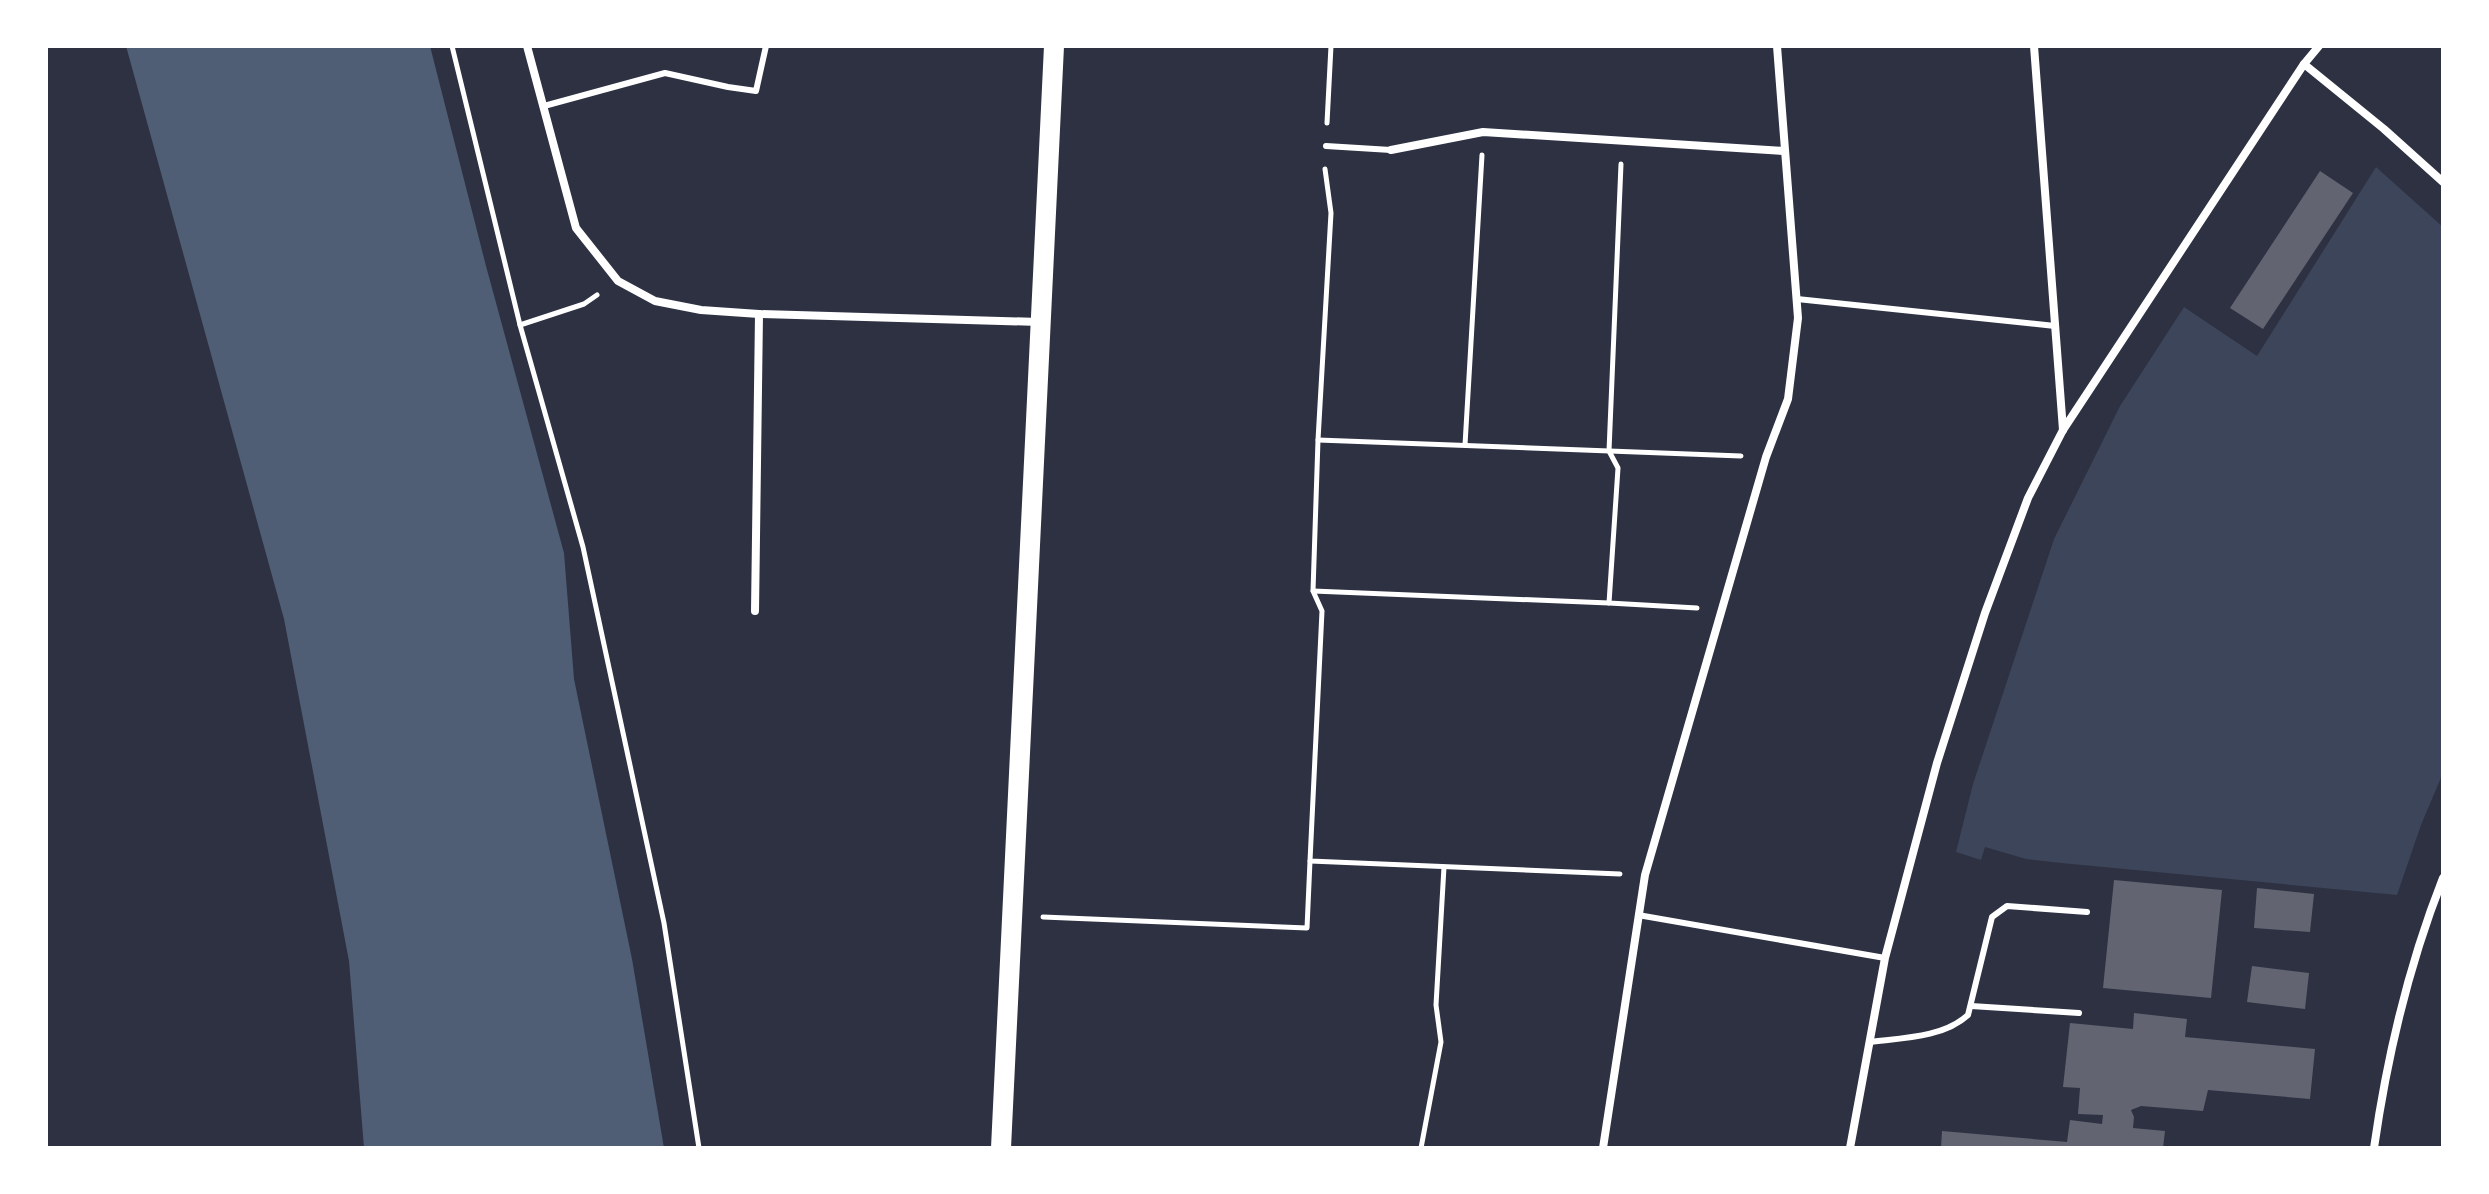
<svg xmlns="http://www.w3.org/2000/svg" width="2489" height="1194" font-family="Rubik,sans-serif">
<rect width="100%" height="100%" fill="#2d3142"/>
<polygon fill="#3c4559" points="2376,167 2443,227 2443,773 2421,825 2397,895 2061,863 2026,859 1985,847 1981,860 1956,852 1973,784 2054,539 2120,406 2184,307 2257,356"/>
<polygon fill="#4f5d75" points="126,46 430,46 486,266 564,553 574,679 632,959 664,1148 364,1148 349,961 284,619"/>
<g fill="#626471">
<polygon points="2320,171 2353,193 2263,329 2230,308"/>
<polygon points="2114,880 2222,890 2211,998 2103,988"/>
<polygon points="2257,888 2314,894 2310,932 2254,928"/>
<polygon points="2252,966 2309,973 2305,1009 2247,1002"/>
<polygon points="2134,1013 2187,1019 2185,1037 2315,1049 2310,1099 2208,1090 2203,1111 2141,1106 2131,1110 2134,1117 2133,1128 2165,1131 2163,1148 1941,1148 1942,1131 2067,1142 2070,1120 2102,1124 2103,1115 2078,1114 2080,1088 2063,1087 2070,1023 2133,1029"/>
</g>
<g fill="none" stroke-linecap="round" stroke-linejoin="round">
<g stroke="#fff" stroke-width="5">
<polyline points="452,46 520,325 583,547 664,923 699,1148"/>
<polyline points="1327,123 1331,46"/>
<polyline points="1621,164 1609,451 1618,468 1609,603 1697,608"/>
<polyline points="1325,169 1331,213 1318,440 1313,591 1322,611 1310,861 1620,874"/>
<polyline points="520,325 584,304 597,295"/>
<polyline points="1318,440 1741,456"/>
<polyline points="1465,445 1482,155"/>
<polyline points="1313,591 1609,603"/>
<polyline points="1043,917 1307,928 1310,861"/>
<polyline points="1421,1148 1441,1042 1436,1005 1444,867"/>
</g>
<g stroke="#fff" stroke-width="6">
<polyline points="544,106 665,73 728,87 756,91 766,46"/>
<polyline points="1326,146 1391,150"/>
<polyline points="1797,299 2055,326"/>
<polyline points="1638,915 1885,958"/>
<polyline points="1971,1006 2079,1013"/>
<path d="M 1869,1042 C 1901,1038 1943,1038 1968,1015 L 1992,917 L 2007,906 L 2087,912"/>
</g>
<g stroke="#fff" stroke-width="8">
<polyline points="527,46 576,228 618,281 655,301 701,310 759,314 1039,322"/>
<polyline points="2034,46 2063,430"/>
<polyline points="2304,64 2384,129 2443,182"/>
<polyline points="1391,150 1483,132 1784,151"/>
<polyline points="755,611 759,314"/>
<polyline points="1603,1148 1645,875 1766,457 1788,399 1798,318 1777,46"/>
<polyline points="1850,1148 1885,958 1937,763 1985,613 2028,498 2063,430 2304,64 2319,46"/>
<path d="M 2374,1148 C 2387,1057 2409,964 2443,878"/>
</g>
<polyline stroke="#fff" stroke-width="20" points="1001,1148 1054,46"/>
</g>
<rect width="2489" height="1194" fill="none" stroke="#ffffff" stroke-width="96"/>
</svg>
